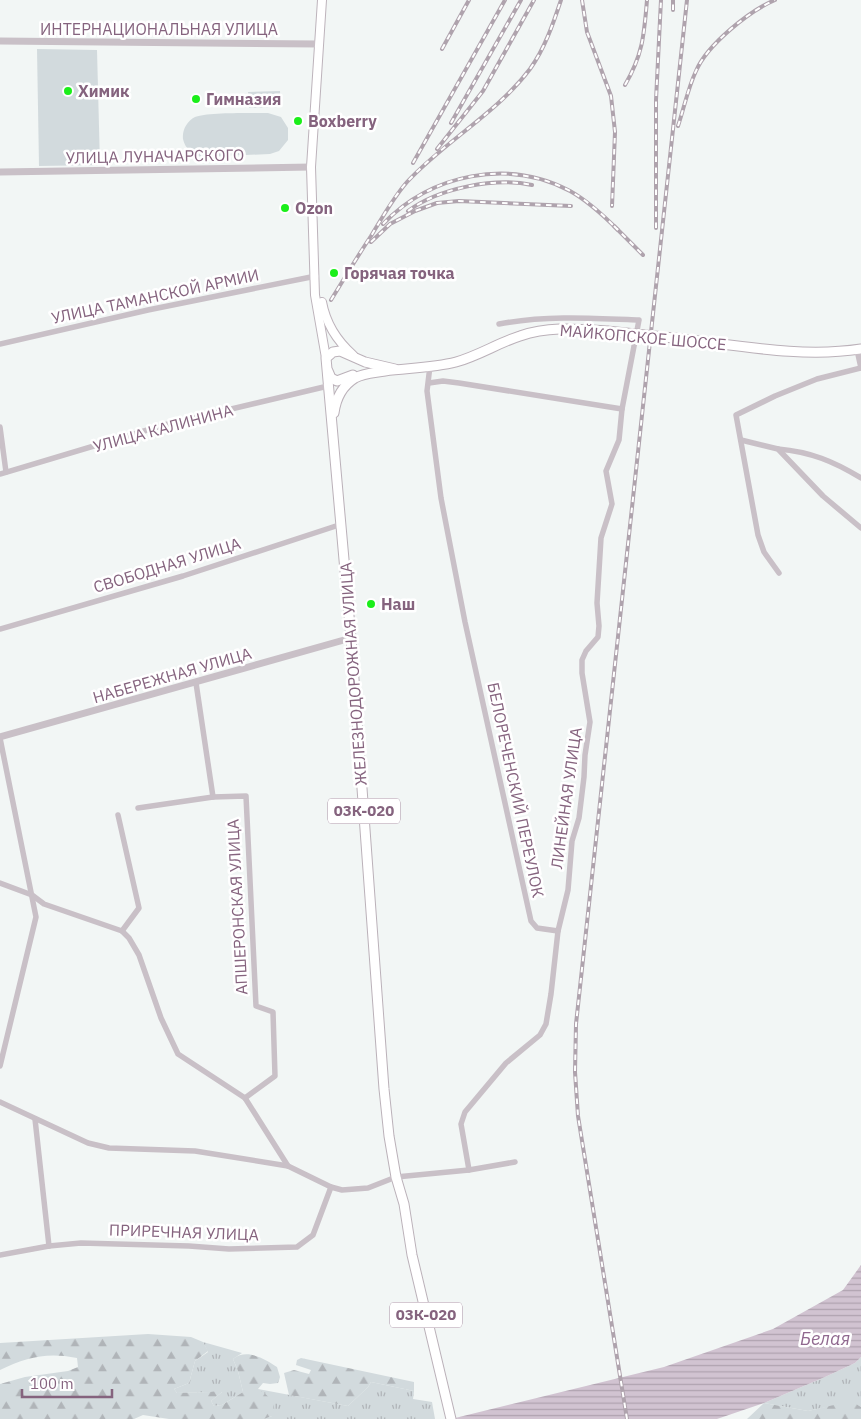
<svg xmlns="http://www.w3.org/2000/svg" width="861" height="1419" font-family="'IBM Plex Sans',sans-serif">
<defs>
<pattern id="grass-tufts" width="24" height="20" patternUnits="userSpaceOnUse" patternTransform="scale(1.25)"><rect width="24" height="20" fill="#d2dadd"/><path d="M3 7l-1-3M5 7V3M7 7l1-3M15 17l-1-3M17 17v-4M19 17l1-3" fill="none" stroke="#b0b4b8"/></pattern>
<pattern id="forest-firs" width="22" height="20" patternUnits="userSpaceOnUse" patternTransform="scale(1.25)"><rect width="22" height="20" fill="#d2dadd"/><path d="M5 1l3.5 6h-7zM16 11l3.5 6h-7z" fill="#b0b4b8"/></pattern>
<pattern id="water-rules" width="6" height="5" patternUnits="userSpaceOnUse" patternTransform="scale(1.25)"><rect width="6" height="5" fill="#d1c3d1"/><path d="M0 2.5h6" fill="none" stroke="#afa2af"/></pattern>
</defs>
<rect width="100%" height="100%" fill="#f2f6f5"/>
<g fill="url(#grass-tufts)">
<polygon points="203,1342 242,1353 233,1359 238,1371 243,1392 222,1405 214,1406 211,1401 222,1392 177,1393 174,1389 189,1383 195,1361 208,1352"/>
<polygon points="861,1357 861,1407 851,1402 808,1411 764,1403 825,1377 855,1363"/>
<polygon points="371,1382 414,1391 413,1399 432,1402 435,1419 264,1419 272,1416 258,1389 348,1406 368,1387"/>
</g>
<g fill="url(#forest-firs)">
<path d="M 148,1334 L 191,1337 L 203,1342 L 208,1351 L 195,1361 L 189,1383 L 174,1389 L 177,1393 L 210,1392 L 218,1391 L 222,1392 L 211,1401 L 214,1406 L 222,1405 L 243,1392 L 238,1371 L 233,1359 C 247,1348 265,1359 277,1367 L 280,1377 L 278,1383 L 270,1384 L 263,1383 L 258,1389 C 269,1396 277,1402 272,1416 L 264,1419 L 169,1419 L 143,1415 L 134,1419 L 0,1419 L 0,1384 L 25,1377 L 68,1371 L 78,1367 L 77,1358 C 47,1352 27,1357 0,1370 L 0,1343 Z"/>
<polygon points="301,1358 414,1382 414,1391 371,1382 368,1387 348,1406 289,1395 284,1373 294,1370 309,1374 311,1370 296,1365 297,1360"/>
<polygon points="851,1401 861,1407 861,1419 747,1419 764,1403 808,1411"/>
</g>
<g fill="#d2dadd">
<polygon points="37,49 97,50 100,165 39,166"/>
<polygon points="280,91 281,107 249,108 248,92"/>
<path d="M 268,113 L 281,117 L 288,128 L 288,140 L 279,151 L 270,154 L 202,157 C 193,155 185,149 183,139 C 182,130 187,121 195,117 C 206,112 253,113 268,113 Z"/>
</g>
<polygon fill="url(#water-rules)" points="861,1265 861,1357 855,1363 825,1377 764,1403 717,1419 451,1419 664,1367 773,1329 843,1290"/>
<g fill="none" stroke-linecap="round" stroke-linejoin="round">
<defs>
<g id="secondary">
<polyline points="322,0 311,167 315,295 326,358"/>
<path d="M 322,302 C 326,324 336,340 353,355"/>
</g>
<g id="primary">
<path d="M 683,339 C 742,346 803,358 861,349"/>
<polyline points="395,369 365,362 340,351 333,352 326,358 351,638 384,1089 389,1136 396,1177 404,1204 412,1255 451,1419"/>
<polyline points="328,371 331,378 337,381 353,375"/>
<path d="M 334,413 C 336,398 342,386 355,378 C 364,373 374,373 385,371 C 408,368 433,368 456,362 C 478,356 498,343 520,336 C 549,326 577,329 607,331"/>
</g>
</defs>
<use href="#secondary" stroke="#bdb3bb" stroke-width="10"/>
<use href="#primary" stroke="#bbb1b9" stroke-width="11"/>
<g stroke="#c9c0c7" stroke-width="5.5">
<polyline points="0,344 148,310 316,276"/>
<polyline points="857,350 861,368"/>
<polyline points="430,366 427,391 441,498 465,622 531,921 537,928 558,931"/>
<polyline points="429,383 443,381 459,383 622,409"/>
<polyline points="0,427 6,472"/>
<polyline points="741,440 778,449 823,496 861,528"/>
<path d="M 778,449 C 811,452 833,461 861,478"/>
<polyline points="0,474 164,425 328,386"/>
<polyline points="779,573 764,552 758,535 736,415 775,396 817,379 861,368"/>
<polyline points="0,629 183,576 342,524"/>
<polyline points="196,683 213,797"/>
<polyline points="0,738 36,917 0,1066"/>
<polyline points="138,808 213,797 246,796 256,1006 273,1012 275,1076 245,1098"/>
<polyline points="118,815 139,908 122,931"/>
<polyline points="0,883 32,895 44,904 122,931 129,938 139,955 161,1018 178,1054 245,1098 288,1166"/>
<polyline points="0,1102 88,1143 109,1148 195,1151 288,1166 331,1187 342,1190 368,1188 396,1177 469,1170 515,1162"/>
<polyline points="35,1119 49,1246"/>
<path d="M 469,1170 L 461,1124 L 465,1112 L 506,1063 L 540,1035 L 546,1024 L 551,994 L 558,931 L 568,890 L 572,841 L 579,818 L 584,777 L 585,755 L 590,722 L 582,673 L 582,660 L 586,651 L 598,637 L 599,626 L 597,603 L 601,538 L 612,504 L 606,471 L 619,440 L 622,409 L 639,320 C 592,318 546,315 499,324"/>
<polyline points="0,1255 49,1246 81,1243 189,1246 229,1249 297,1247 313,1235 331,1187"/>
</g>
<g stroke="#c9c0c7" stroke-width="7">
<polyline points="0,41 319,44"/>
<polyline points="0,172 311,167"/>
<polyline points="0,737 351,638"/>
</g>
<use href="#secondary" stroke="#fff" stroke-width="8"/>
<use href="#primary" stroke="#fff" stroke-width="9"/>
<defs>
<g id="rail">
<polyline points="582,0 587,32 611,96 615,132 612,206"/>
<polyline points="673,10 673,0"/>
<polyline points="442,49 469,0"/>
<path d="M 625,85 C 643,54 644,35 647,0"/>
<polyline points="451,123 521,0"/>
<path d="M 678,126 C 684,108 688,88 696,71 C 707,45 749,11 775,0"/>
<polyline points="437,149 483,91 534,0"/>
<polyline points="413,163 505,0"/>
<path d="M 408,211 C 439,188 495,177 532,185"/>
<path d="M 383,224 C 431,174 508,158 570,191 C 588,201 603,215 618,230"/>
<polyline points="614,226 643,255"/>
<polyline points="656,228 656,100 661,0"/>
<polyline points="371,242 390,224 415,211 437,203 459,201 571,206"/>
<path d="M 331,300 C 344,279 357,257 371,236 C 382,218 393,198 407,182 C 445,141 496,114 530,69 C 545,48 553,24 561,0"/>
<polyline points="627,1419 578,1116 575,1072 576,1024 687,0"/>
</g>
</defs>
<use href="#rail" stroke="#afa3ad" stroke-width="4"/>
<use href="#rail" stroke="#fff" stroke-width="2" stroke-dasharray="5.5" stroke-linecap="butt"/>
<defs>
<polyline id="primary-bridge" points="607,331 683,339"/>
</defs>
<use href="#primary-bridge" stroke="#bbb1b9" stroke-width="11" stroke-linecap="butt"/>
<use href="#primary-bridge" stroke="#fff" stroke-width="9"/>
</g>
<g fill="#1bee1a" stroke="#fff" stroke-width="2">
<circle cx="68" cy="91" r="5"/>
<circle cx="196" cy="99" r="5"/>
<circle cx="298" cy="121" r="5"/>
<circle cx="285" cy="208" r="5"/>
<circle cx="334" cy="273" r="5"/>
<circle cx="371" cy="604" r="5"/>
</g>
<g text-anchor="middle" stroke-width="5" stroke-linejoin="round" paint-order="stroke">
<g fill="#fff" stroke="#aa92a5" stroke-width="1">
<rect x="328" y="798.5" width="72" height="25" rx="4"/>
<rect x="390" y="1302.5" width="72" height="25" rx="4"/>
</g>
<g font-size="15" font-weight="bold" fill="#85637e">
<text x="364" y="816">03К-020</text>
<text x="426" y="1320">03К-020</text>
</g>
<g font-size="16" fill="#85637e" stroke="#fff">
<text x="159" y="35">ИНТЕРНАЦИОНАЛЬНАЯ УЛИЦА</text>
<text transform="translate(155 156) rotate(-1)" y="6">УЛИЦА ЛУНАЧАРСКОГО</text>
<text transform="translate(155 296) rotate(-12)" y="6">УЛИЦА ТАМАНСКОЙ АРМИИ</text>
<text transform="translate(643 337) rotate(5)" y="6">МАЙКОПСКОЕ ШОССЕ</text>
<text transform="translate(163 428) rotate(-15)" y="6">УЛИЦА КАЛИНИНА</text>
<text transform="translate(167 565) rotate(-17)" y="6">СВОБОДНАЯ УЛИЦА</text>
<text transform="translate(353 674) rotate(-94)" y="6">ЖЕЛЕЗНОДОРОЖНАЯ УЛИЦА</text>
<text transform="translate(172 675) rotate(-16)" y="6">НАБЕРЕЖНАЯ УЛИЦА</text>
<text transform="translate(516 790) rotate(78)" y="6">БЕЛОРЕЧЕНСКИЙ ПЕРЕУЛОК</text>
<text transform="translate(566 798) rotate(-82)" y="6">ЛИНЕЙНАЯ УЛИЦА</text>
<text transform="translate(237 907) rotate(-93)" y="6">АПШЕРОНСКАЯ УЛИЦА</text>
<text transform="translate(184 1232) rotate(2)" y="6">ПРИРЕЧНАЯ УЛИЦА</text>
</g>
<g font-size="16" font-weight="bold" fill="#85637e" stroke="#fff" text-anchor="start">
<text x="78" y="97">Химик</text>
<text x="206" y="105">Гимназия</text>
<text x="308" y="127">Boxberry</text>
<text x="295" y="214">Ozon</text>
<text x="344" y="279">Горячая точка</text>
<text x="381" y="610">Наш</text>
</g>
<g font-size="18" font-style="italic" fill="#90688f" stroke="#fff">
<text x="825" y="1345">Белая</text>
</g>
</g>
<path d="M22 1389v8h90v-8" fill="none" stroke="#85637e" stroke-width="2.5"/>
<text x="30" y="1389" font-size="15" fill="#85637e" stroke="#ffffff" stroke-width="4" paint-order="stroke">100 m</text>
</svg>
